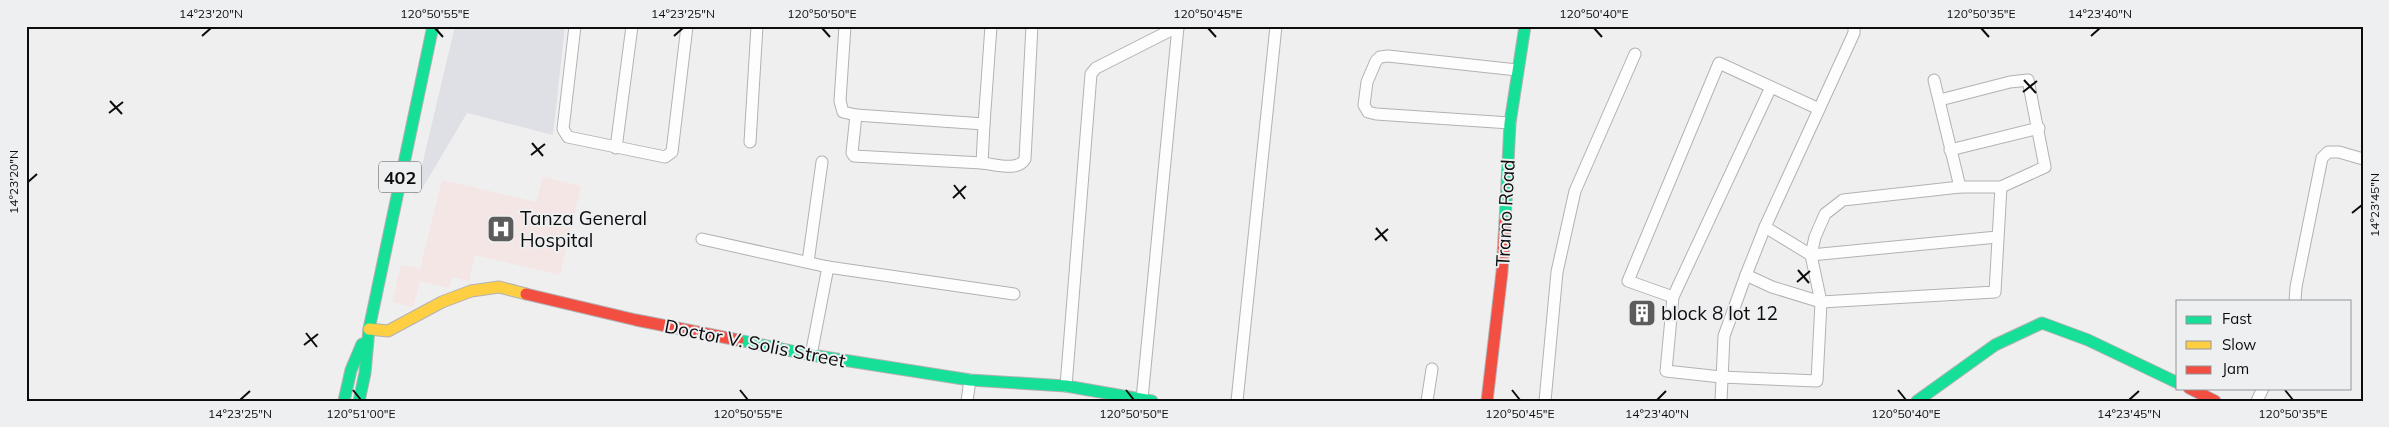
<svg xmlns="http://www.w3.org/2000/svg" width="2389" height="427" font-family="Mulish,sans-serif">
<rect width="100%" height="100%" fill="#efeff0"/>
<polygon fill="#dee0e6" points="455,26 565,26 553,135 467,113 422,189 415,195"/>
<polygon fill="#f4e6e4" points="543,177 581,186 560,275 475,255 469,281 452,277 449,288 420,281 413,307 392,302 401,265 420,269 442,180 536,202"/>
<g fill="none" stroke-linecap="round" stroke-linejoin="round">
<defs>
<g id="street">
<polyline points="575,26 563,129 568,137 665,157 672,152 687,26"/>
<polyline points="845,26 840,101 843,112 856,115 984,124 991,26"/>
<polyline points="1934,80 1960,187"/>
<polyline points="1771,87 1673,297 1666,371 1721,377 1817,381 1821,302 1811,255 1815,237 1825,214 1843,200 1960,187 2001,187 2045,167 2028,80 2010,82 1940,100"/>
<polyline points="856,115 852,153 854,156 982,163"/>
<polyline points="1510,123 1376,114 1368,112 1364,105 1367,82 1376,61 1380,57 1388,56 1517,70"/>
<path d="M984,124l-2,39c12,1 36,9 43,-4l7,-133"/>
<polyline points="750,142 757,26"/>
<polyline points="616,148 632,26"/>
<polyline points="1950,150 2039,128"/>
<polyline points="1765,227 1811,255 1997,237"/>
<polyline points="702,239 828,267 1014,294"/>
<polyline points="808,262 822,162"/>
<polyline points="1746,275 1772,287 1821,302 1995,292 2001,187"/>
<polyline points="1673,297 1628,281 1719,63 1819,109"/>
<polyline points="2295,301 2296,287 2322,158 2328,152 2339,152 2363,159"/>
<polyline points="811,355 828,267"/>
<polyline points="1066,386 1091,74 1096,68 1179,26"/>
<polyline points="1142,399 1178,27"/>
<polyline points="967,401 970,380"/>
<polyline points="1237,401 1276,26"/>
<polyline points="1427,401 1432,369"/>
<polyline points="1545,401 1557,272 1575,191 1635,54"/>
<polyline points="1721,401 1724,336 1746,275 1765,227 1854,33 1854,26"/>
<polyline points="2257,401 2263,388"/>
</g>
<g id="fast">
<polyline points="1505,222 1510,123 1525,26"/>
<polyline points="738,340 811,355 970,380 1066,386 1152,401"/>
<polyline points="344,401 351,370 362,344"/>
<polyline points="359,401 365,373 369,329 433,26"/>
<polyline points="1917,401 1995,345 2042,323 2088,340 2178,383"/>
</g>
<polyline id="slow" points="369,329 388,331 442,302 471,291 499,287 526,294"/>
<g id="jam">
<polyline points="526,294 636,320 738,340"/>
<polyline points="2189,388 2215,401"/>
<polyline points="1487,401 1502,272 1505,222"/>
</g>
</defs>
<use href="#street" stroke="#b2b2b4" stroke-width="13"/>
<use href="#fast" stroke="#b2b2b4" stroke-width="13"/>
<use href="#slow" stroke="#b2b2b4" stroke-width="13"/>
<use href="#jam" stroke="#b2b2b4" stroke-width="13"/>
<use href="#street" stroke="#fdfdfd" stroke-width="11"/>
<use href="#fast" stroke="#16e098" stroke-width="11"/>
<use href="#slow" stroke="#ffcf43" stroke-width="11"/>
<use href="#jam" stroke="#f24e42" stroke-width="11"/>
</g>
<path fill="none" stroke="#0d0d0e" stroke-width="2" d="M435,28l8,9M822,28l8,9M1208,28l8,9M1594,28l8,9M1981,28l8,9M202,36l9,-8M674,36l9,-8M2091,36l9,-8M2024,80l12,13M2023,92l14,-11M110,101l12,13M109,113l14,-11M532,143l11,13M531,155l14,-11M28,182l9,-8M954,185l11,14M953,198l13,-12M2352,213l10,-8M1376,228l11,13M1375,240l13,-11M1798,270l11,13M1797,282l13,-11M306,333l11,14M304,345l14,-11M353,390l8,10M740,390l8,10M1126,390l8,10M1512,390l8,10M1898,390l8,10M2285,390l8,10M240,400l10,-9M1657,400l9,-9M2129,400l10,-9"/>
<defs>
<symbol id="hospital-square" viewBox="-11 -11 22 22"><rect x="-9" y="-9" width="18" height="18" rx="4" fill="#5c5c5d" stroke="#eeeff1"/><path d="M-5-5h3v3.5h4V-5h3V5h-3V1.5h-4V5h-3Z" fill="#fff"/></symbol>
<symbol id="building-square" viewBox="-11 -11 22 22"><rect x="-9" y="-9" width="18" height="18" rx="4" fill="#5c5c5d" stroke="#eeeff1"/><path d="M-4-6H4V6H1V3H-1V6H-4ZM-2.5-4.3h1.7v1.8h-1.7ZM.8-4.3h1.7v1.8H.8ZM-2.5-1h1.7V.8h-1.7ZM.8-1h1.7V.8H.8Z" fill="#fff"/></symbol>
</defs>
<g fill-rule="evenodd">
<use href="#hospital-square" x="485" y="213" width="32" height="32"/>
<use href="#building-square" x="1626" y="297" width="32" height="32"/>
</g>
<g text-anchor="middle" dominant-baseline="central" stroke-width="4" stroke-linejoin="round" paint-order="stroke">
<rect fill="#eeeff1" stroke="#505152" stroke-width="1" x="379" y="161.5" width="42" height="31" rx="4"/>
<g font-size="18" font-weight="bold" fill="#0d0d0e">
<text x="400" y="177">402</text>
</g>
<g font-size="19" fill="#0d0d0e" stroke="#eeeff1">
<text transform="translate(1505 213) rotate(-87)">Tramo Road</text>
<text transform="translate(755 343) rotate(11)">Doctor V. Solis Street</text>
</g>
<g font-size="19" fill="#0d0d0e" stroke="#eeeff1" text-anchor="start">
<text x="520" y="218">Tanza General<tspan x="520" dy="22">Hospital</tspan></text>
<text x="1661" y="313">block 8 lot 12</text>
</g>
</g>
<rect width="2389" height="427" fill="none" stroke="#eeeff1" stroke-width="55"/>
<rect x="2176" y="300" width="175" height="90" fill="#eeeff1" stroke="#949596"/>
<rect x="2186" y="316" width="25" height="8" fill="#16e098" stroke="#949596"/>
<text x="2222" y="324" font-size="15" fill="#0d0d0e">Fast</text>
<rect x="2186" y="341" width="25" height="8" fill="#ffcf43" stroke="#949596"/>
<text x="2222" y="350" font-size="15" fill="#0d0d0e">Slow</text>
<rect x="2186" y="366" width="25" height="8" fill="#f24e42" stroke="#949596"/>
<text x="2222" y="374" font-size="15" fill="#0d0d0e">Jam</text>
<rect x="28" y="28" width="2334" height="372" fill="none" stroke="#0d0d0e" stroke-width="2"/>
<g font-size="12" text-anchor="middle" fill="#0d0d0e">
<text x="211" y="18">14°23'20"N</text>
<text x="435" y="18">120°50'55"E</text>
<text x="683" y="18">14°23'25"N</text>
<text x="822" y="18">120°50'50"E</text>
<text x="1208" y="18">120°50'45"E</text>
<text x="1594" y="18">120°50'40"E</text>
<text x="1981" y="18">120°50'35"E</text>
<text x="2100" y="18">14°23'40"N</text>
<text transform="translate(14 182) rotate(-90)" y="4">14°23'20"N</text>
<text transform="translate(2375 205) rotate(-90)" y="4">14°23'45"N</text>
<text x="240" y="418">14°23'25"N</text>
<text x="361" y="418">120°51'00"E</text>
<text x="748" y="418">120°50'55"E</text>
<text x="1134" y="418">120°50'50"E</text>
<text x="1520" y="418">120°50'45"E</text>
<text x="1657" y="418">14°23'40"N</text>
<text x="1906" y="418">120°50'40"E</text>
<text x="2129" y="418">14°23'45"N</text>
<text x="2293" y="418">120°50'35"E</text>
</g>
</svg>
